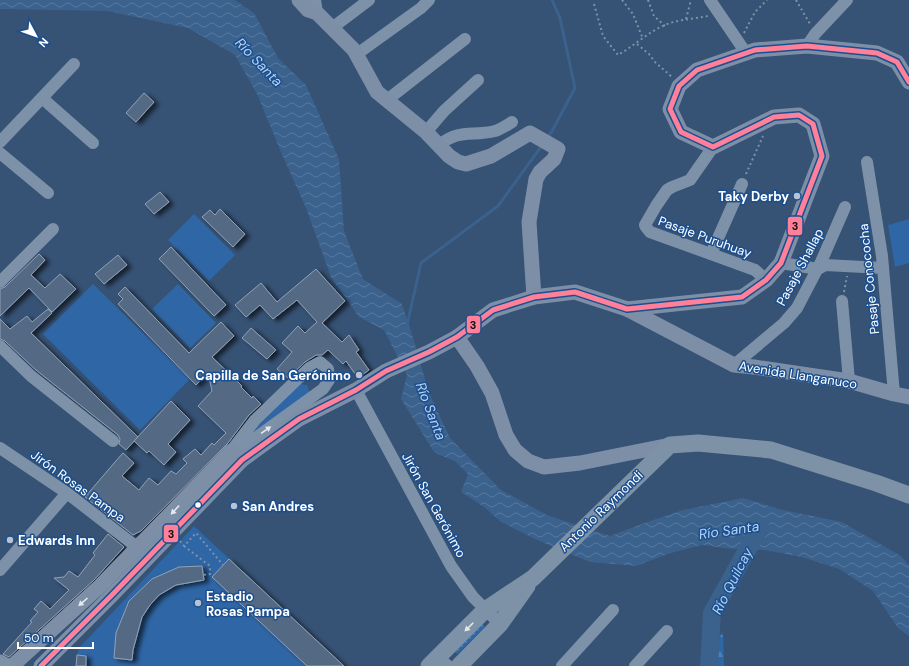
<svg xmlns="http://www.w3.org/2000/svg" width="909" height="666" font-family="'DM Sans',sans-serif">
<defs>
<pattern id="grass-dots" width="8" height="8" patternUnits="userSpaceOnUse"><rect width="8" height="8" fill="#2f66a5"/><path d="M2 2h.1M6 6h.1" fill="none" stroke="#4e7db2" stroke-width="1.8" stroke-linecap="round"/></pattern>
<pattern id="forest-firs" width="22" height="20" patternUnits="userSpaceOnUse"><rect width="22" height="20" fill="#2f66a5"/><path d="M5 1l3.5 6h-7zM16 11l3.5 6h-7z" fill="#4e7db2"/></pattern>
<pattern id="water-waves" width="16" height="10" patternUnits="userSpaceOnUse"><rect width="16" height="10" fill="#3b618d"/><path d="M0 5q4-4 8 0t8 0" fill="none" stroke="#58799e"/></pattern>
<filter id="shadow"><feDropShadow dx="4.5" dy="2.5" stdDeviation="2" flood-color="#0009"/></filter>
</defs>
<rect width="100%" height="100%" fill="#365274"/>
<polygon fill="url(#grass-dots)" points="481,622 485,627 457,654 451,648"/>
<path fill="url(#forest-firs)" d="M723,632l1,34h-9c-2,-16 -2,-20 8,-34z"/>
<g fill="#2f66a5">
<polygon points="194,214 235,255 209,281 168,240"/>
<polygon points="909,219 909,263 895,267 888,225"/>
<polygon points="93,284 190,379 140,430 43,334"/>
<polygon points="178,284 216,323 190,348 152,309"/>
<polygon points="300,384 307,385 310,392 247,436"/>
<polygon points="194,526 344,666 76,666 77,655 80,647"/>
</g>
<polygon fill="url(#water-waves)" points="0,0 235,0 254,13 278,58 306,85 339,159 344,231 363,279 402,304 414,341 429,393 450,438 501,490 547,515 610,536 650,521 683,510 743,498 783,510 842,522 901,556 909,565 909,636 898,628 873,591 839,569 802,557 764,550 733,549 702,545 671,553 636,566 590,562 537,540 501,522 484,507 461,492 468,474 456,462 434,452 401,399 407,375 384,330 359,317 331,277 306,208 280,150 258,96 235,55 188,28 107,11 0,9"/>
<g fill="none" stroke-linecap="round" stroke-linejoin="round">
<g stroke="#3b618d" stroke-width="3">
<polyline points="547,138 552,131 575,88 560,18 552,0"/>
<polyline points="407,325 421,263 498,206 543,144"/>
</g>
<polyline stroke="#3b618d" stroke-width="18" points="709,666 712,613 760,527"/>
</g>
<g fill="#526984" stroke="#92a2b6" filter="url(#shadow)">
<polygon points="144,93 154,102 136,122 126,113"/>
<polygon points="160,192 169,202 154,214 145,204"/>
<polygon points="220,209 245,234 233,247 202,217 210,210 215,215"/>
<polygon points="171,247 226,305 214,316 159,259"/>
<polygon points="39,254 45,260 31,275 45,288 60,274 76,289 52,312 29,288 0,316 0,289 5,287"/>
<polygon points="118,255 127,265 104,284 95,274"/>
<polygon points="316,269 345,301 322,323 342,342 349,335 359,350 356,352 369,370 358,378 346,361 343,364 328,350 322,355 316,355 305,362 288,378 277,369 292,352 282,343 298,326 305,333 317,322 297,300 273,319 260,305 246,317 235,305 261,283 277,302"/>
<polygon points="125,287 189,353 221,322 234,336 212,357 242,386 241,387 252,398 253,396 261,404 249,415 228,443 141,531 133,535 85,497 115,462 123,453 134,463 122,476 139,490 149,478 158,485 171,471 176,474 187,463 183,459 195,449 201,455 212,443 214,445 226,433 198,406 212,391 208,373 196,385 118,304 123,299 118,294"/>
<polygon points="48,309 52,313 31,333 138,437 126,450 119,444 120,439 118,435 36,370 5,341 0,339 0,319 10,329 27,316 32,322"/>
<polygon points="251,328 276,350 267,359 242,338"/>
<polygon points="171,401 190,420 168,444 176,452 164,465 149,451 147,453 134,441"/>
<polygon points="108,534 124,547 94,580 9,657 3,654 32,622 30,621 38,612 34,609 41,601 50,609 69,590 54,578 64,577 69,571 78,577 95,555 93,553"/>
<polygon points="229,559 344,666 307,666 212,577"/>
<polygon points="202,566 204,580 176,585 159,595 150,605 142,617 133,650 132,660 114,658 116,633 129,601 152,579 179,567"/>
<polygon points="77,655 86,656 86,666 76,666"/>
</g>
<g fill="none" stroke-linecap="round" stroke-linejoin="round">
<g stroke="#7d92a8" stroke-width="2" stroke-dasharray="2 3" stroke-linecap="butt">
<polyline points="622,0 633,14 643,39"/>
<polyline points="648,0 654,16 665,26"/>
<polyline points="796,0 810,24"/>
<path d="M594,4l9,32 15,19c16,-9 30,-23 47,-30 14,-6 29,-6 43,-9"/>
<polyline points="686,19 691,0"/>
<polyline points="744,33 755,12 767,0"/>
<polyline points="637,44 649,54 655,62 672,77"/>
<polyline points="746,174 763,136"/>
<polyline points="844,292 847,276"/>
<polyline points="180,541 184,546 196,533 223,565"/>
<polyline points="184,546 210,566 210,574 203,575"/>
</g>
<g stroke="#7d92a8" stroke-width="12">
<polyline points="315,0 317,13"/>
<polyline points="710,0 746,53"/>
<polyline points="332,28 369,0"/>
<polyline points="807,46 815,34 847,0"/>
<polyline points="357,54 421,8 429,0"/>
<polyline points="42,98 93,143"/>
<polyline points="387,100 465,39"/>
<polyline points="426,132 444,111 478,80"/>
<polyline points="0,142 74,64"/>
<path d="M438,146c22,-18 33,-9 57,-15 6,-2 12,-6 17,-9"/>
<polyline points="713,147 690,180 672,187 667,190 656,206 645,225 646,227 650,232 755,270 766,280"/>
<polyline points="0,153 48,193"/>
<polyline points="867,162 882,256 894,394"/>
<polyline points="711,254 742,184"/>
<polyline points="781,263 818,269 825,265 883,268"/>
<polyline points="0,282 53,229"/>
<polyline points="842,301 849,381"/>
<polyline points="0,346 31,376 113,441"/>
<polyline points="734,365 784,323 797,308 821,262 845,207"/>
<polyline points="356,390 451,566 473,597 500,624"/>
<polyline points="0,448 67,493 138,548"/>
<polyline points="231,451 255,420 309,368 320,362 328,369 329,380 323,389 254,439 235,454"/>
<polyline points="0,570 67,493"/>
<polyline points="438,657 448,666"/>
<polyline points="562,666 613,610"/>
<polyline points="635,666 667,631"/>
</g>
<g stroke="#7d8ea7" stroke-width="15">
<polyline points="299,0 308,10 317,13 354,50 377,92 426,132 449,156 458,162 466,164 491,156 530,133 558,149 554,159 540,172 536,179 529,222 534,297"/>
<polyline points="627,309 734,365 754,367 849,381 894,394 909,397"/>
<polyline points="457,337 477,366 492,393 506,435 515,450 528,461 544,467 580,463 670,445"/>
<polyline points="12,666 100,586 231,451 242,460"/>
<polyline points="41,666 111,596 242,460 299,419 356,390 386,371 429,352 457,337 493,310 534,297 575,292 627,309 742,297 766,280 781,263 822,156 813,124 799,115 774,117 713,147 681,132 670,109 679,86 697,70 755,50 807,46 877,53 897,62 909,82"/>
</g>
<g stroke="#7e92a7" stroke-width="17">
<polyline points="0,663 5,666"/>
<polyline points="429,666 485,610 533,578 670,445 698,443 771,450 876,483 909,495"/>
<polyline points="459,666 500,624 527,586"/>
</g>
<defs>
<polyline id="bus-1" points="41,666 111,596 242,460 299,419 356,390 386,371 429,352 457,337 493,310 534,297 575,292 627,309 742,297 766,280 781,263 822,156 813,124 799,115 774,117 713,147 681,132 670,109 679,86 697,70 755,50 807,46 877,53 897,62 909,82"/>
</defs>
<use href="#bus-1" stroke="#1b4f8f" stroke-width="8"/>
<use href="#bus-1" stroke="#ff8098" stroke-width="5"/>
</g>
<defs><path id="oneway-solid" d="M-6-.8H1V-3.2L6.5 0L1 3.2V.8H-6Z"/></defs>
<use fill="#e5e9ee" href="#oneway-solid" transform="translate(266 430) rotate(-35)"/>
<g fill="#e5e8ed">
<use href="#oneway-solid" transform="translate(175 510) rotate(133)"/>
<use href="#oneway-solid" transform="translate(83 602) rotate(138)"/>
</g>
<use fill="#e5e9ed" href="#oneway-solid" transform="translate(469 627) rotate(135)"/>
<g fill="#b9c2ce" stroke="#1b4f8f" stroke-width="1.5">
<circle cx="797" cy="196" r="4"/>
<circle cx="359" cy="375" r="4"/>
<circle cx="234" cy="506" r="4"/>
<circle cx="10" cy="540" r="4"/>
<circle cx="198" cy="603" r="4"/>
</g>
<circle fill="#fff" stroke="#1b4f8f" stroke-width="1.5" cx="198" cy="505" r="3.5"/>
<g text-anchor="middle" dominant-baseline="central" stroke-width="3" stroke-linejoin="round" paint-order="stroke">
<g font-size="13" font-weight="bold" fill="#fff" stroke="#1b4f8f" text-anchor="start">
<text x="789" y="196" text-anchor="end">Taky Derby</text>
<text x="351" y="375" text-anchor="end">Capilla de San Gerónimo</text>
<text x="242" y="506">San Andres</text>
<text x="18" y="540">Edwards Inn</text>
<text x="206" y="596">Estadio<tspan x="206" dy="15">Rosas Pampa</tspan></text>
</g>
<g font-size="13" fill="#fff" stroke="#1b4f8f">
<text transform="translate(705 237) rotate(20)">Pasaje Puruhuay</text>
<text transform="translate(800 267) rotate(-62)">Pasaje Shallap</text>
<text transform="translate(869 279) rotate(-96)">Pasaje Conococha</text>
<text transform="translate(798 375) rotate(9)">Avenida Llanganuco</text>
<text transform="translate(78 486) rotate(36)">Jirón Rosas Pampa</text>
<text transform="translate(434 505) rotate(61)">Jirón San Gerónimo</text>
<text transform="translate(601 511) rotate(-44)">Antonio Raymondi</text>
</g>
<g font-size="14" font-style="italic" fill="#b5d3f5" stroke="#1b4f8f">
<text transform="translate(259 62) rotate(46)">Río Santa</text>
<text transform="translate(431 411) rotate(69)">Río Santa</text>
<text transform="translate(729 530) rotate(-8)">Río Santa</text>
<text transform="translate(732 581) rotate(-63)">Río Quilcay</text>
</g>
</g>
<g stroke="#1b4f8f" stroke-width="1.5">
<rect x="787" y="216" width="16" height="20" rx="4" fill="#ff8098"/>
<rect x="466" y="315" width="15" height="19" rx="4" fill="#ff8098"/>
<rect x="163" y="524" width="16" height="19" rx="4" fill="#ff8098"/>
</g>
<g font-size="11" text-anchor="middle" font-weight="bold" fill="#111">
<text x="795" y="230">3</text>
<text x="473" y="329">3</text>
<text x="171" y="538">3</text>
</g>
<g transform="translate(36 36) rotate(131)" stroke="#1b4f8f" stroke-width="3" paint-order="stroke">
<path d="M0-3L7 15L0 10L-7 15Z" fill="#ffffff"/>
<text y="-6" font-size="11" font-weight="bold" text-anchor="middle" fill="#ffffff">N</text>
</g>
<path d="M18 642v6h75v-6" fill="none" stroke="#ffffff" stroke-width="2"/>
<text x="24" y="642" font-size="12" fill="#ffffff" stroke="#1b4f8f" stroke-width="3" paint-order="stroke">50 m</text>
</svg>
